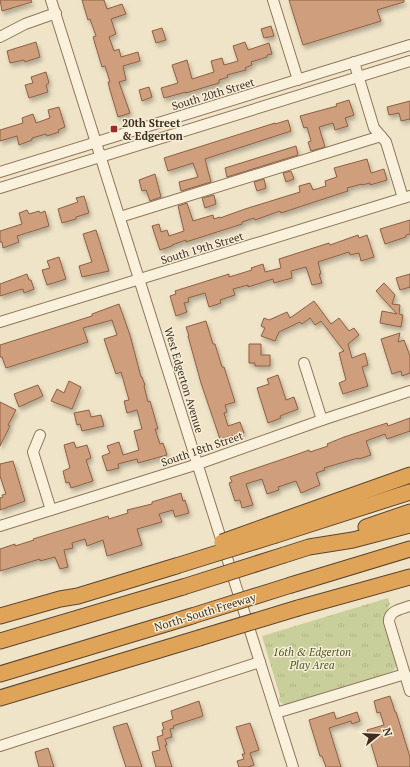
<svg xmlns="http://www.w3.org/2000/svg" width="410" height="767" font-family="'PT Serif',serif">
<defs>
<pattern id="park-tufts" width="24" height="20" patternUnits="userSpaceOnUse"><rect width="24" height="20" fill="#c9cf9b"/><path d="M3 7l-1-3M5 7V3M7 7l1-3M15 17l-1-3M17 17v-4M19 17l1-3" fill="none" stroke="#aeb285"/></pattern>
<filter id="shadow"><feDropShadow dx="2" dy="3.5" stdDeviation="2" flood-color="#0004"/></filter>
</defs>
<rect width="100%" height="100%" fill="#f0e4c8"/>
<polygon fill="url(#park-tufts)" points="388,598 390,604 384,615 384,625 397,663 395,669 391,672 294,702 293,704 285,705 280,702 279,699 280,696 262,636"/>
<g fill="#cf9f7d" stroke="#8d5f41" filter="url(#shadow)">
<polygon points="0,0 31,0 32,2 2,11"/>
<polygon points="82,0 104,0 107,9 122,4 126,14 111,19 116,34 109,37 114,51 119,49 121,57 138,52 140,61 123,66 126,80 119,82 130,113 118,117 110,90 108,82 110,82 105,66 102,67 93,37 96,36 90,19 88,20"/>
<polygon points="289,0 404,0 404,2 377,10 381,21 303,45"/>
<polygon points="271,26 274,36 264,38 261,29"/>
<polygon points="162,28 166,40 156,43 152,31"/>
<polygon points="36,42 40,57 25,62 24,60 10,63 7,51"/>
<polygon points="245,42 248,50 269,43 272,54 267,55 267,57 251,62 252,65 245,68 246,70 227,75 228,77 219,80 219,83 186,93 186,92 164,98 161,88 178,83 172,65 187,60 192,79 214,72 211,61 222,58 224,65 238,61 233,46"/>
<polygon points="46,72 49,83 46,85 48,92 29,98 25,85 33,83 31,77"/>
<polygon points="149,87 152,97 142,101 139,90"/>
<polygon points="349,100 354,115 345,118 348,126 335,130 333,123 319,127 325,147 311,151 308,142 311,141 307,127 304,128 300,116 337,106 336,104"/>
<polygon points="410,101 410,119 401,121 399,113 389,115 387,107"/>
<polygon points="59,107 65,127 58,130 59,132 47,136 46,134 32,138 32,140 19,145 17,136 0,141 0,130 23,123 22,118 33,114 36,123 50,118 48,110"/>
<polygon points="288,120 291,131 205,159 211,182 181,191 179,182 198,177 193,163 168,171 164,158 275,123 275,124"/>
<polygon points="296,146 298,155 227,177 225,168"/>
<polygon points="367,159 371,173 384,169 387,180 370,185 370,183 362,185 362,184 347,188 348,191 281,213 280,211 255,220 254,218 242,222 242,224 186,242 186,240 172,245 172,246 160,250 152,226 159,224 161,232 167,230 169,236 184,231 178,206 187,203 193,221 213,215 214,219 220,217 220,218 245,209 300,192 299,186 310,183 313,190 326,186 325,181 337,177 334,168"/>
<polygon points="291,171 294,179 286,182 283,173"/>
<polygon points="155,174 161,197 150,201 146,190 142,191 139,180"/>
<polygon points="264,179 266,188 257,191 254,182"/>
<polygon points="214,195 216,204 205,208 202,198"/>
<polygon points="84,196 89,213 76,217 76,219 62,223 58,209 78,202 76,198"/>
<polygon points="27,210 29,214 39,211 40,213 45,211 49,226 17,236 19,242 3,248 2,242 0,242 0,231 22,224 19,213"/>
<polygon points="410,220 410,234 406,235 406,237 385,244 380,229"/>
<polygon points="96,230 109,271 82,277 79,266 92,262 83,234"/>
<polygon points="358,235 359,238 367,235 374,257 361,261 359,253 350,255 349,252 318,262 321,274 319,274 322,283 312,285 306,267 291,271 292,278 274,283 273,279 248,287 248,285 233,289 235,295 220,300 221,303 209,307 205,293 188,298 189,302 184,303 187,312 176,316 170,296 176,294 175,291 229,274 229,277 252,270 251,268 263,264 265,272 281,268 279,259 329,243 330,245"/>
<polygon points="59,257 66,279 47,285 42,270 50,268 47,261"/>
<polygon points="27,274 29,280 31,280 34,289 24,293 23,289 19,290 0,296 0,284"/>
<polygon points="410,274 410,287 400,290 396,278"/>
<polygon points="384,283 395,295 392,304 400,305 399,314 403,315 401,327 380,323 382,311 397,314 376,291"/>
<polygon points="314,301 331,324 339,318 349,331 354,328 359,335 348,344 352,358 365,353 368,365 362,367 368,386 343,394 339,383 346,380 339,353 344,351 321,321 315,325 310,318 302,324 300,322 279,332 275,341 261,336 265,328 261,326 264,318 269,320 287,312 290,318"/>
<polygon points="119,304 130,335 141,377 142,377 145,385 144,386 148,402 150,401 158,429 155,429 160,444 163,443 167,455 138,463 137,459 118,464 119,468 107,471 102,456 110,453 107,446 119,442 123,455 139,450 134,431 142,429 137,410 127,413 124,401 129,400 121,372 116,374 104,339 117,335 112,320 83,328 88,342 6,368 2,357 0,357 0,345 92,316 92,314"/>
<polygon points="206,321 213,344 215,344 222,367 224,367 235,402 225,405 227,412 224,413 228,426 240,422 244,433 220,439 201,383 188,336 189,336 186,327"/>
<polygon points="400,333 398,342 404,340 410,356 410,373 402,376 401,371 392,374 381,339"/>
<polygon points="249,344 261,344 261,355 270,355 270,366 255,366 255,363 249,363"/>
<polygon points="278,375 286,400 294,397 298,409 280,416 281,418 268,423 257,388 269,384 267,379"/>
<polygon points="69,381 81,387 72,409 51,401 57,389 64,393"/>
<polygon points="38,385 43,396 19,407 14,394"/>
<polygon points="0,402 16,410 8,425 10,426 0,446"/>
<polygon points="89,410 91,417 101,415 104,426 82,431 80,424 77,425 74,413"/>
<polygon points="410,418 410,431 387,439 385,434 366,441 371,455 359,459 358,458 324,468 325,470 316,473 320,485 301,493 296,481 278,487 279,490 267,494 262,479 246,484 253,505 242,508 240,500 235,501 229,483 232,482 230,477 298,454 309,450 310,452 328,446 327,444 344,437 387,423 388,426"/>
<polygon points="74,442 76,448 87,445 91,458 86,460 93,481 71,488 69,482 66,483 63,471 70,468 64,445"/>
<polygon points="13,461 25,501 0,510 0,498 3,497 2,495 6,494 0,476 0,464"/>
<polygon points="181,493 183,501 185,500 189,513 175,517 173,510 159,514 162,522 137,529 142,545 107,556 103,540 87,546 85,539 72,543 73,548 64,550 68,567 60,569 55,557 40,561 40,559 0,571 0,549 15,544 15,546 34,540 33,539 108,516 109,519 128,513 127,510 152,504 152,502"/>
<polygon points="390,696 395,712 396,712 410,757 410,767 378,767 367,730 384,725 380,712 377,713 374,701"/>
<polygon points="199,701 203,716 173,726 174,728 170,729 172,737 165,739 167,745 165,745 172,767 156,767 152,752 160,750 157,737 163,735 162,730 164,729 162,723 173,719 171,711"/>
<polygon points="334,712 336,719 357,712 360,721 352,724 351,721 329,728 341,767 326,767 322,756 320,756 309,720"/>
<polygon points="127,723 138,755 142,767 126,767 120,749 113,727"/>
<polygon points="250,723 259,750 250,753 254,765 248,767 239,767 237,761 244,759 242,754 245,754 236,727"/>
<polygon points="48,748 54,767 39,767 35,752"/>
</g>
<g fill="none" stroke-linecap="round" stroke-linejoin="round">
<defs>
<g id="minor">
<polyline points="51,0 293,767"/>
<polyline points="273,0 298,80"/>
<polyline points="0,37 25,24 56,13"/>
<polyline points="354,62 374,128 386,142 403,198"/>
<polyline points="0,172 410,45"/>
<polyline points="0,188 410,61"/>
<polyline points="120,217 381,136"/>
<polyline points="0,322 410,196"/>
<polyline points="304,363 322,420"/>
<polyline points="40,435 33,452 51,510"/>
<polyline points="0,526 198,464 322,420 410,391"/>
<path d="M410,606c-9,3 -22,5 -21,16l21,69"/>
<polyline points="276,713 405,674"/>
<polyline points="0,746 260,662"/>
</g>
<g id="highway">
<polyline points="272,524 410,475"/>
<polyline points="366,527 410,512"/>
<polyline points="276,535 410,492"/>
<polyline points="284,555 309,547 353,540 410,525"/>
<polyline points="291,585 410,549"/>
<polyline points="298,608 410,577"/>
<polyline points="0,616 60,599 78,596 176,566"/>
<polyline points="0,641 183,587"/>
<polyline points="0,674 192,616"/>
<polyline points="0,698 199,638"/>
</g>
</defs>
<use href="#minor" stroke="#8d765c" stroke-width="12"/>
<use href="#highway" stroke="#5b4430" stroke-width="17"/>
<use href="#minor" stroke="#faf1dc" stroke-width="10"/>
<use href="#highway" stroke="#e0a458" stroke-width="15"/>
<defs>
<g id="highway-bridge">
<polyline points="222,542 272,524"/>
<polyline points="176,566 276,535"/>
<polyline points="183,587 284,555"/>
<polyline points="192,616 291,585"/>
<polyline points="199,638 298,608"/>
</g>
</defs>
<use href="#highway-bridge" stroke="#5b4430" stroke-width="17" stroke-linecap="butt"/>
<use href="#highway-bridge" stroke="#e0a458" stroke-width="15"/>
</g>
<rect fill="#9e2a2b" stroke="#f7eed8" stroke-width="1.5" x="110" y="125" width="8" height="8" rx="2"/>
<g text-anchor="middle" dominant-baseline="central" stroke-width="3" stroke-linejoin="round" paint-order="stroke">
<g font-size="11" fill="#3d2e20" stroke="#f7eed8">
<text transform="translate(213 94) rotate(-17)">South 20th Street</text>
<text transform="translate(202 248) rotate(-17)">South 19th Street</text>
<text transform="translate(184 380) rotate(73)">West Edgerton Avenue</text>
<text transform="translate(202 449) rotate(-19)">South 18th Street</text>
<text transform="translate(205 612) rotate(-17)">North-South Freeway</text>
</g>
<g font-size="11" font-weight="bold" fill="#3d2e20" stroke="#f7eed8" text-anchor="start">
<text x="122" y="123">20th Street<tspan x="122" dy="13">&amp; Edgerton</tspan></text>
</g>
<g font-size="11" font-style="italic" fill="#4d5a26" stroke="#f7eed8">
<text x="312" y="652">16th &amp; Edgerton<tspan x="312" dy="13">Play Area</tspan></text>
</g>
</g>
<g transform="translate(378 735) rotate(72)" stroke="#f7eed8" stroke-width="3" paint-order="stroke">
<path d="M0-3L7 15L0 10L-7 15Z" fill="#3d2e20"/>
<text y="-6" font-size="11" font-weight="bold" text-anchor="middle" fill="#3d2e20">N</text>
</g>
</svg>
